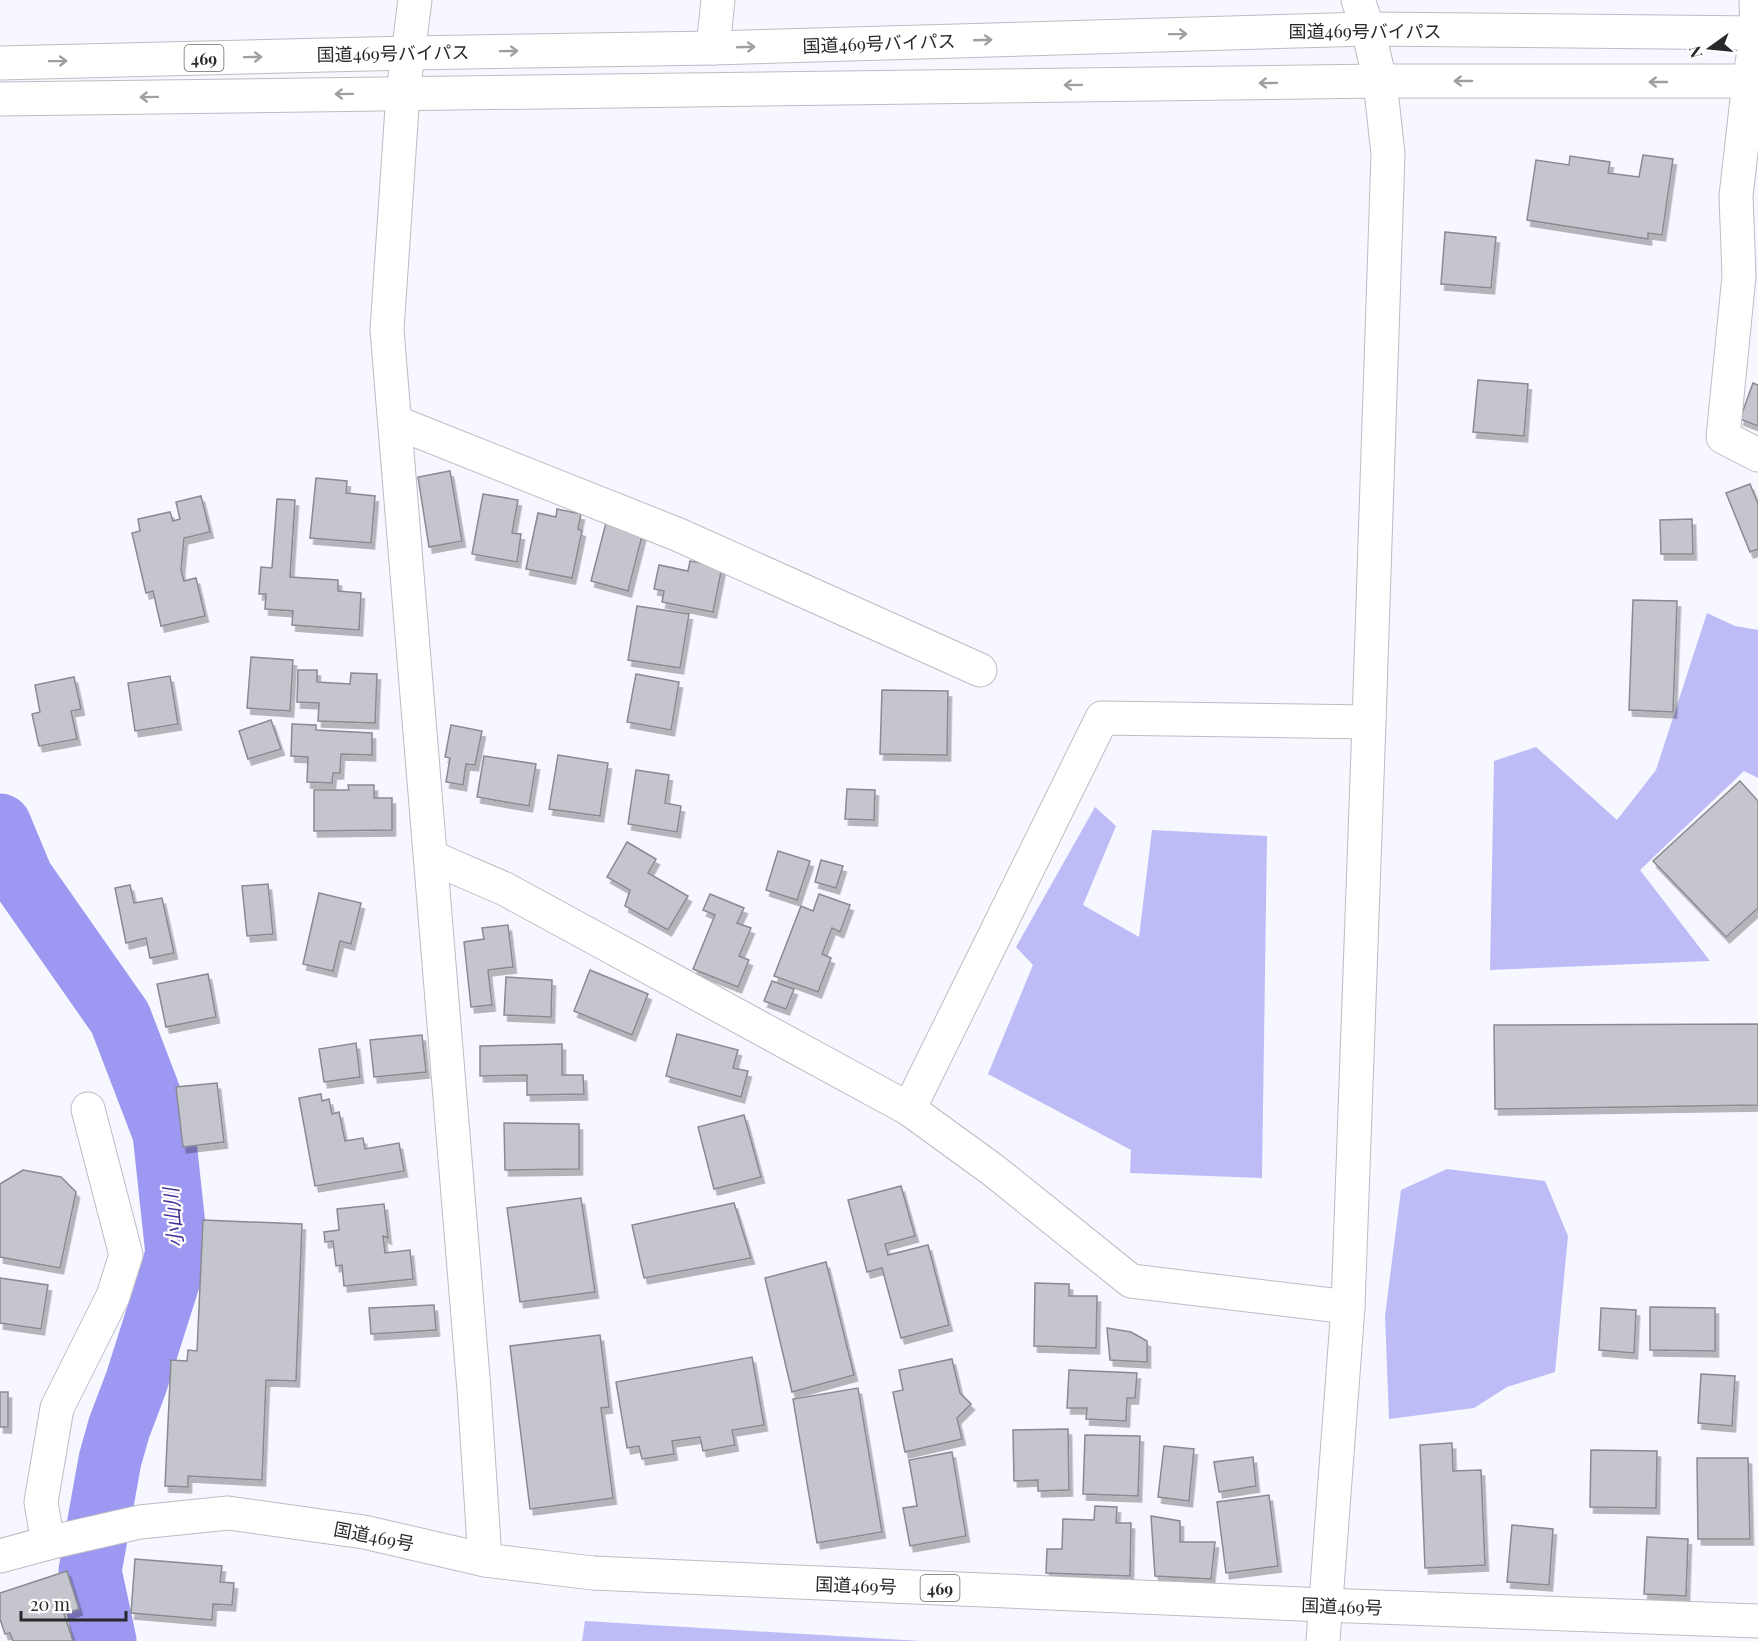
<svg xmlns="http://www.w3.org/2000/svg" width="1758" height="1641" font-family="'Playfair Display','Noto Sans JP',serif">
<defs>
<filter id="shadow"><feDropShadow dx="3.5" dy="6" stdDeviation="0" flood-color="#0004"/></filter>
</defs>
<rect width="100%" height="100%" fill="#f6f7ff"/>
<g fill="#bdbcf7">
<polygon points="1707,613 1735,626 1758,630 1758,778 1744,771 1640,870 1710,961 1490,970 1494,761 1536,747 1617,820 1656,770"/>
<polygon points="1095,807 1116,826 1083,905 1139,937 1152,830 1267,836 1262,1178 1130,1173 1131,1150 988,1074 1033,965 1016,947"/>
<polygon points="1447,1169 1545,1181 1568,1236 1555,1372 1507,1387 1474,1408 1389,1419 1385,1316 1401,1190"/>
<polygon points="585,1621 921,1641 582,1641"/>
</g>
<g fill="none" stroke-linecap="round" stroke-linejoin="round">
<polyline stroke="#9d98f1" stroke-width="63" points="0,825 22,878 120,1018 164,1133 177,1254 136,1383 119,1428 110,1460 90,1571 105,1641"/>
</g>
<g fill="#c5c5cd" stroke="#8a8a91" stroke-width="1.5" filter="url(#shadow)">
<polygon points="1643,155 1673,159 1662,235 1648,233 1648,239 1527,220 1536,160 1569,165 1570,156 1610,162 1608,173 1639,177"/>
<polygon points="1445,232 1496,237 1491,288 1441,284"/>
<polygon points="1478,380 1528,384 1524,436 1473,432"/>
<polygon points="1753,383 1758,385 1758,426 1740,419"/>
<polygon points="450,471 462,541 429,547 418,477"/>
<polygon points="316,478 347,481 346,493 375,496 371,543 310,538"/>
<polygon points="1750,484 1758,504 1758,549 1750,552 1726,493"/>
<polygon points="483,494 518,500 512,533 521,534 517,562 472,554"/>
<polygon points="201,496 210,532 184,538 181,570 184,581 196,578 205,616 161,626 153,591 146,593 132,533 140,531 138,519 170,512 173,521 180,519 176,502"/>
<polygon points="277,499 295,500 290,577 338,580 338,591 361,593 359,630 292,625 293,611 265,609 266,594 259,594 261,567 272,568"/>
<polygon points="557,509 581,514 578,529 582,531 572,578 526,569 538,513 556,517"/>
<polygon points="607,519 644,528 628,591 591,581"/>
<polygon points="1692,519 1693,554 1661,554 1660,520"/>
<polygon points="690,561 722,567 713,612 662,602 664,591 654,589 659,565 688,571"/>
<polygon points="1633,600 1677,601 1673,712 1629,710"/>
<polygon points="637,606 689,614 680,668 628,660"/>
<polygon points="251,657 293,660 290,711 247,708"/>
<polygon points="298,670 317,670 317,682 350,684 351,673 377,674 375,723 318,721 319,703 297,702"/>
<polygon points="636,674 679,682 671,730 627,722"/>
<polygon points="170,676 178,724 135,731 128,683"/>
<polygon points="74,677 81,709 71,711 77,739 39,746 32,714 40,712 35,685"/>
<polygon points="882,690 948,691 947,755 880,754"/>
<polygon points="271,720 281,749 248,759 239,731"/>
<polygon points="292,724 316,725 316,730 372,733 372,755 341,754 340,773 333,773 332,783 307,782 308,757 291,756"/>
<polygon points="451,725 482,731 475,765 466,764 463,785 446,782 450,758 445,757"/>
<polygon points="558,755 608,763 600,816 549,809"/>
<polygon points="484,756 536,764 529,806 477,797"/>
<polygon points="636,770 669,775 665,803 681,806 677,832 628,824"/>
<polygon points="1740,781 1758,801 1758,908 1726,937 1653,861"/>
<polygon points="348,785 374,785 374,798 392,798 392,830 314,831 314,790 349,790"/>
<polygon points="847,789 875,790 874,820 845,819"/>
<polygon points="627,842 656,859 648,873 688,896 668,930 625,906 630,890 607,877"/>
<polygon points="778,851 810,861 797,900 766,890"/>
<polygon points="821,860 843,866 836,888 815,882"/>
<polygon points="268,884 273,934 247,936 242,886"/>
<polygon points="130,885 134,903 162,898 174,953 150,958 146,938 126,943 115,888"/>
<polygon points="319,893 361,903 351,944 340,941 333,971 303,964"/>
<polygon points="710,894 744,908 737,923 751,928 739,956 749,960 738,987 693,969 715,915 703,910"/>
<polygon points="819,894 850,905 840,932 832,928 822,954 831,958 818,992 774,976 801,906 813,911"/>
<polygon points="508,925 513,967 488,970 492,1005 471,1007 464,942 484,939 482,928"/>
<polygon points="590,970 648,994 632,1035 574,1011"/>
<polygon points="208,974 216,1017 166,1027 157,984"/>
<polygon points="506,977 552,980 551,1017 504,1015"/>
<polygon points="772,981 794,989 786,1009 764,1001"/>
<polygon points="1758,1024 1758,1105 1495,1109 1494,1025"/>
<polygon points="677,1034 738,1050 733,1068 748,1071 741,1097 666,1076"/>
<polygon points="422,1035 426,1072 374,1077 370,1040"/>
<polygon points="356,1043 360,1077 324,1082 319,1049"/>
<polygon points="562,1044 562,1075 583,1075 584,1094 527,1095 527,1075 480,1076 480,1046"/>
<polygon points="217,1083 224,1142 183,1147 176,1087"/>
<polygon points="321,1094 322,1101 329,1099 332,1114 339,1112 345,1141 363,1138 365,1149 399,1143 404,1171 315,1186 299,1098"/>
<polygon points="744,1115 761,1177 714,1189 698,1127"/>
<polygon points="504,1123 579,1124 579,1169 505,1170"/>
<polygon points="23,1170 61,1177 76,1192 60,1268 0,1257 0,1184"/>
<polygon points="901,1186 915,1236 885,1244 888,1255 928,1245 949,1325 901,1338 882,1268 867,1272 848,1200"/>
<polygon points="581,1198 595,1292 520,1302 507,1208"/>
<polygon points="734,1203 751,1258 644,1278 632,1225"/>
<polygon points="384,1204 388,1238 383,1236 385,1253 410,1250 413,1279 344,1286 342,1265 336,1266 333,1241 325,1242 324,1232 339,1230 337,1209"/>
<polygon points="203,1220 302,1224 296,1381 266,1380 262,1480 188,1476 188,1487 165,1486 171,1360 187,1361 188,1350 197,1351"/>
<polygon points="826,1262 854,1375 792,1392 765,1278"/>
<polygon points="0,1278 48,1285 41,1329 0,1323"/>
<polygon points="1035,1283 1069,1284 1069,1296 1097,1296 1096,1348 1034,1346"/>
<polygon points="434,1305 436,1330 371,1334 369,1308"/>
<polygon points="1650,1307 1715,1308 1715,1351 1650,1350"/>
<polygon points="1601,1308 1636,1310 1634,1353 1599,1350"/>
<polygon points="1107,1328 1131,1332 1147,1341 1147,1362 1110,1360"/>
<polygon points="600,1335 609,1407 601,1408 613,1498 530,1509 510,1346"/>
<polygon points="752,1357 764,1425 732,1430 735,1445 703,1451 700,1437 672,1441 674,1454 642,1459 639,1446 627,1448 616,1382"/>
<polygon points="952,1359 960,1393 971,1404 957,1418 962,1439 905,1452 893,1392 903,1390 899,1370"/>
<polygon points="1069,1370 1137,1373 1135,1398 1127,1398 1126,1421 1086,1419 1087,1408 1067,1408"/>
<polygon points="1701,1374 1735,1376 1732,1426 1698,1423"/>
<polygon points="858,1388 882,1532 817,1543 793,1399"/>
<rect x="0" y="1392" width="8" height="35"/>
<polygon points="1068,1429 1069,1490 1038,1491 1038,1480 1014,1481 1013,1430"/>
<polygon points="1085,1435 1140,1436 1138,1496 1083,1494"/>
<polygon points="1452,1443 1453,1471 1481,1470 1485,1565 1425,1568 1420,1445"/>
<polygon points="1164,1446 1194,1449 1189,1501 1158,1497"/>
<polygon points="1591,1450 1657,1451 1656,1508 1590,1507"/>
<polygon points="952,1452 966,1536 910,1546 903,1508 917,1506 909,1460"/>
<polygon points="1253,1457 1256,1486 1219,1492 1214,1462"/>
<polygon points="1697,1458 1748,1458 1750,1539 1698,1539"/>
<polygon points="1269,1495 1278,1566 1226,1573 1217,1502"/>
<polygon points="1095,1506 1117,1507 1116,1523 1131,1523 1130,1576 1046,1573 1047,1549 1062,1549 1063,1519 1094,1520"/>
<polygon points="1151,1516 1180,1521 1180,1542 1215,1542 1211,1579 1155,1576"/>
<polygon points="1512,1525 1553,1529 1549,1585 1507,1582"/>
<polygon points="1647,1537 1688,1539 1686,1596 1644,1594"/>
<polygon points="135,1559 222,1566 220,1582 234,1583 232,1605 213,1604 212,1620 131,1613"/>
<polygon points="67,1571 79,1609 64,1614 73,1641 13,1641 10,1633 5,1634 0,1619 0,1593"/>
</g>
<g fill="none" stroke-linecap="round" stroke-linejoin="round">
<defs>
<g id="street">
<polyline points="415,0 403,93 387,330 474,1390 485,1560"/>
<polyline points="1756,0 1757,33 1749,82 1736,196 1739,276 1723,437 1758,455"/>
<polyline points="713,48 718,0"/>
<polyline points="395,422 679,535 980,670"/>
<polyline points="431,857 505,889 909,1109 993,1170 1131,1281 1348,1307"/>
<polyline points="909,1109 1102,718 1369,722"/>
<polyline points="48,1543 41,1502 57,1408 113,1296 126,1255 88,1109"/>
</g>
<polyline id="secondary" points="1323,1641 1348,1307 1369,722 1388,154 1380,81 1368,29 1358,0"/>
<g id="highway">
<polyline points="0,63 409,53 713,48 1368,29 1758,33"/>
<polyline points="0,99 1380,81 1758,81"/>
<polyline points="0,1556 48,1543 140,1522 228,1513 364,1532 485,1560 593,1573 1324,1605 1758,1621"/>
</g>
</defs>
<use href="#street" stroke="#bcbdc4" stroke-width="35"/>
<use href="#secondary" stroke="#bcbdc4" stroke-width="35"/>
<use href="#highway" stroke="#bcbdc4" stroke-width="35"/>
<use href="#street" stroke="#fff" stroke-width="33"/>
<use href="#secondary" stroke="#fff" stroke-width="33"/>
<use href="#highway" stroke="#fff" stroke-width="33"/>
</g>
<defs><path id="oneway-shaft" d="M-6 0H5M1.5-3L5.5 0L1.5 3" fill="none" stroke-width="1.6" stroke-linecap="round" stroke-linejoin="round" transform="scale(1.5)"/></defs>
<g stroke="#9f9fa0">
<use href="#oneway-shaft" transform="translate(1178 34) rotate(-1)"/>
<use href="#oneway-shaft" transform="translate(983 40) rotate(-2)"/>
<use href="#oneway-shaft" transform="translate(746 47) rotate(-2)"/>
<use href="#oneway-shaft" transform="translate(509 51) rotate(-1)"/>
<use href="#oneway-shaft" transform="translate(253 57) rotate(-1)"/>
<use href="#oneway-shaft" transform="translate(58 61) rotate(-1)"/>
<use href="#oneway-shaft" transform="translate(1463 81) rotate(-180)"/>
<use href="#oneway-shaft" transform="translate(1658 82) rotate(-180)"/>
<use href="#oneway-shaft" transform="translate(1268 83) rotate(179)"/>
<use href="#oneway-shaft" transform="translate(1073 85) rotate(179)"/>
<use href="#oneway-shaft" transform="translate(344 94) rotate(179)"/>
<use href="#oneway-shaft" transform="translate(149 97) rotate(179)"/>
</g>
<g text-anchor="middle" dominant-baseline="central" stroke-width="4.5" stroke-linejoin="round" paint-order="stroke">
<g fill="#fff" stroke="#69696b" stroke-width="1.5">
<rect x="184.5" y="45" width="39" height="26" rx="4.5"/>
<rect x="920.5" y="1575" width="39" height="26" rx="4.5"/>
</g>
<g font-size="16" font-weight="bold" fill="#29292c">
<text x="204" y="58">469</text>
<text x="940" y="1588">469</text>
</g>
<g font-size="18" fill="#29292c" stroke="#fff">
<text x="1365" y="31">国道469号バイパス</text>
<text transform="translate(879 43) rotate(-2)">国道469号バイパス</text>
<text transform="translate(393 53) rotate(-1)">国道469号バイパス</text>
<text transform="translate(374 1536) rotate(11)">国道469号</text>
<text transform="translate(856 1585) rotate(2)">国道469号</text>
<text transform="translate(1342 1606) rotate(2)">国道469号</text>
</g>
<g font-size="20" font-style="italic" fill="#443196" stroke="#fff">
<text transform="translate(172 1218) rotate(-95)">小山川</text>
</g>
</g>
<g transform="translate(1710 48) rotate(255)" stroke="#ffffff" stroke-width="4.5" paint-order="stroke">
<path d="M0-4.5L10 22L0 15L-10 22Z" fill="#29292c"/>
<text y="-9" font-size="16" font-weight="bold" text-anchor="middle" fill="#29292c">N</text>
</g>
<path d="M21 1611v9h105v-9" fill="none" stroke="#29292c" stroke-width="3"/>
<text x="30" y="1611" font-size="18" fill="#29292c" stroke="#ffffff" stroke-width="4.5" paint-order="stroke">20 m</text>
</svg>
